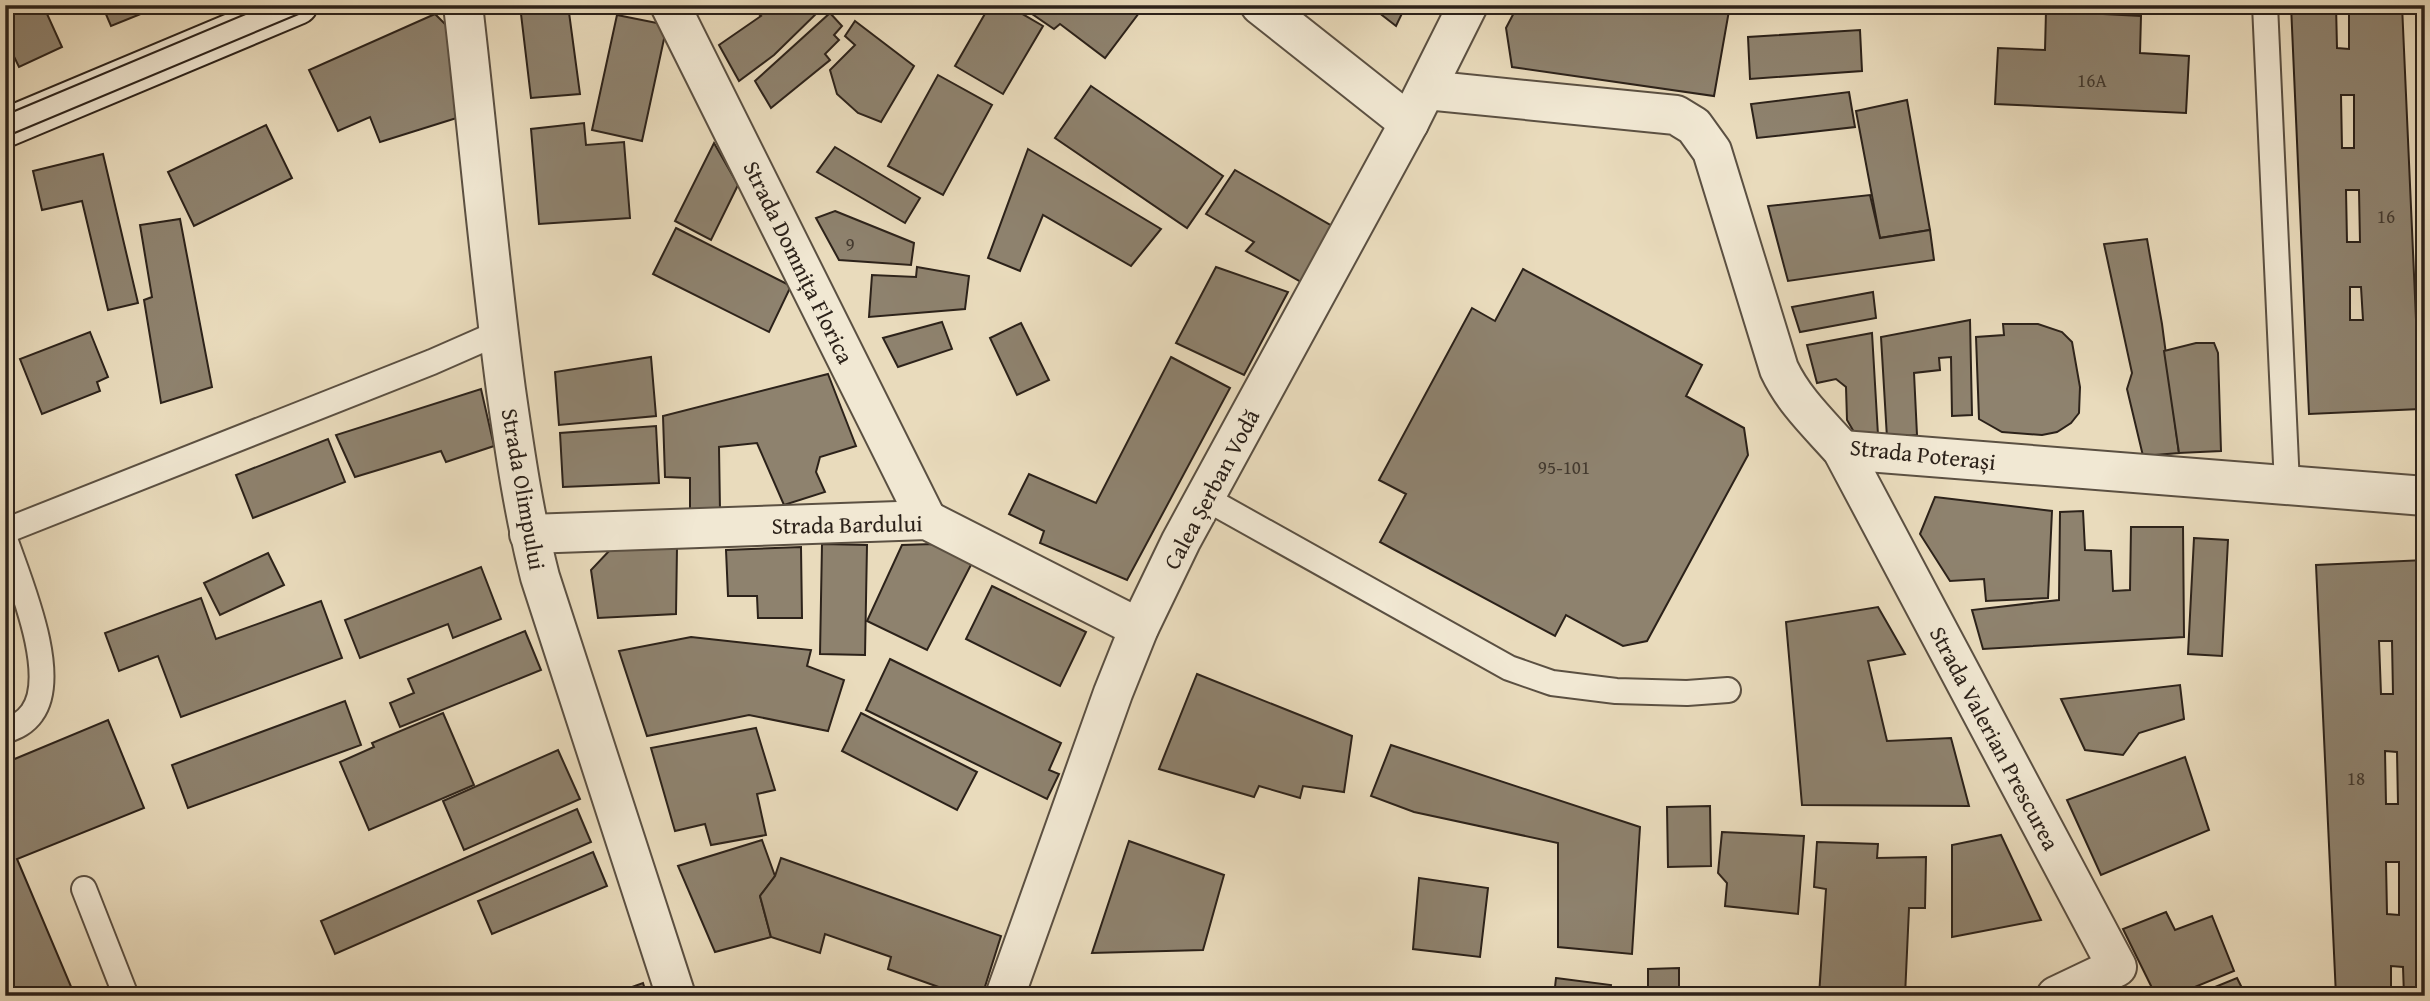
<svg xmlns="http://www.w3.org/2000/svg" width="2430" height="1001" font-family="'Gentium Book Plus',serif">
<rect width="100%" height="100%" fill="#e9dbbc"/>
<filter id="stains"><feTurbulence type="fractalNoise" baseFrequency=".00286" numOctaves="4"/><feColorMatrix values="0 0 0 0 .2 0 0 0 0 .09 0 0 0 0 .02 0 0 0 .5 -.17"/></filter>
<radialGradient id="worn" r=".72"><stop offset=".6" stop-color="#630" stop-opacity="0"/><stop offset="1" stop-color="#630" stop-opacity=".3"/></radialGradient>
<g fill="#8e826e" stroke="#2c221a" stroke-width="2" fill-rule="evenodd">
<polygon points="5,5 43,5 62,47 19,67 5,38"/>
<polygon points="102,5 163,5 111,26"/>
<polygon points="549,5 568,5 580,94 531,98 521,14"/>
<polygon points="749,5 817,5 821,9 774,55 739,81 719,45 761,16"/>
<polygon points="990,5 1007,5 1043,26 1003,94 955,66"/>
<polygon points="1019,5 1145,5 1105,58 1060,24 1054,29"/>
<polygon points="1369,5 1406,5 1396,26"/>
<polygon points="1518,5 1730,5 1714,96 1512,67 1506,28"/>
<path d="M2291,5h45l1,43 12,1v-44h53l18,404 -111,5zM2341,95h13v53h-12zM2346,190h13l1,52h-13zM2350,287h11l2,33h-13z"/>
<polygon points="2046,11 2141,16 2140,53 2189,56 2186,113 1995,104 1998,48 2045,50"/>
<polygon points="830,13 842,26 834,35 839,40 825,54 830,60 771,108 755,81"/>
<polygon points="435,14 455,34 463,116 380,142 370,117 338,131 309,70"/>
<polygon points="617,15 667,25 642,141 592,130"/>
<polygon points="855,21 914,66 881,122 858,113 837,94 830,70 855,45 845,36"/>
<polygon points="1860,30 1862,71 1750,79 1748,37"/>
<polygon points="938,75 992,105 943,195 888,166"/>
<polygon points="1091,86 1223,176 1187,228 1055,138"/>
<polygon points="1849,92 1855,127 1757,138 1751,104"/>
<polygon points="1907,100 1930,230 1880,238 1856,111"/>
<polygon points="584,123 586,145 624,142 630,218 539,224 531,129"/>
<polygon points="266,125 292,178 194,226 168,172"/>
<polygon points="714,143 738,185 711,240 675,221"/>
<polygon points="835,147 920,198 905,223 817,172"/>
<polygon points="1028,149 1161,229 1131,266 1043,215 1020,271 988,258"/>
<polygon points="103,154 138,303 108,310 82,201 42,210 33,171"/>
<polygon points="1235,170 1332,226 1303,283 1246,251 1254,242 1206,214"/>
<polygon points="1870,195 1880,238 1930,230 1934,260 1788,281 1768,206"/>
<polygon points="835,211 914,243 911,265 839,260 816,218"/>
<polygon points="180,219 212,387 161,403 144,300 152,297 140,225"/>
<polygon points="676,228 791,286 769,332 653,274"/>
<polygon points="2147,239 2162,324 2179,453 2143,456 2127,389 2132,373 2104,244"/>
<polygon points="917,267 969,276 965,309 869,317 872,275 916,277"/>
<polygon points="1216,267 1288,292 1244,375 1176,343"/>
<polygon points="1523,269 1702,365 1686,396 1744,428 1748,455 1647,641 1623,646 1566,615 1555,636 1380,542 1406,494 1379,480 1472,308 1495,321"/>
<polygon points="1873,292 1876,318 1800,332 1792,307"/>
<polygon points="1970,320 1972,415 1952,416 1951,357 1939,358 1940,370 1914,373 1917,435 1887,438 1881,337"/>
<polygon points="942,322 952,349 898,367 883,338"/>
<polygon points="1021,323 1049,380 1017,395 990,338"/>
<polygon points="2003,324 2038,324 2062,332 2072,342 2080,387 2079,413 2071,423 2057,432 2042,435 2002,432 1979,419 1976,337 2004,335"/>
<polygon points="90,332 108,377 97,382 100,391 42,414 20,359"/>
<polygon points="1872,333 1878,435 1854,432 1847,420 1846,387 1836,379 1817,383 1807,345"/>
<polygon points="2196,343 2214,343 2218,353 2221,451 2179,453 2164,351"/>
<polygon points="651,357 656,416 559,425 555,372"/>
<polygon points="1171,357 1230,388 1127,580 1040,543 1044,531 1009,514 1029,474 1096,503"/>
<polygon points="828,374 856,446 820,457 816,472 825,492 784,505 757,443 719,447 720,511 690,510 690,478 665,477 663,416"/>
<polygon points="481,389 494,446 446,462 441,451 355,477 336,435"/>
<polygon points="656,426 659,483 563,487 560,433"/>
<polygon points="328,439 345,482 253,518 236,475"/>
<polygon points="1935,497 2052,511 2048,598 1986,601 1984,579 1950,581 1920,534"/>
<polygon points="2083,511 2085,550 2111,551 2113,591 2130,590 2131,527 2183,527 2184,637 1983,649 1972,610 2059,600 2060,512"/>
<polygon points="2194,538 2228,540 2222,656 2188,654"/>
<polygon points="822,544 867,545 865,655 820,654"/>
<polygon points="933,544 973,561 927,650 867,621 902,545"/>
<polygon points="677,547 676,614 598,618 591,570 610,550"/>
<polygon points="801,547 802,618 758,618 757,596 728,596 726,550"/>
<polygon points="268,553 284,585 220,615 204,583"/>
<path d="M2425,560v436h-21l-1,-29 -12,-1v30h-55l-20,-431zM2379,641h13l1,53h-12zM2385,751l12,1 1,52h-12zM2386,862h13v53l-12,-1z"/>
<polygon points="481,567 501,619 453,638 448,624 360,658 345,620"/>
<polygon points="992,586 1086,632 1060,686 966,639"/>
<polygon points="201,598 216,639 321,601 342,658 181,717 158,656 119,671 105,633"/>
<polygon points="1878,607 1905,654 1868,661 1887,741 1951,738 1969,806 1802,805 1786,622"/>
<polygon points="525,631 541,670 400,727 390,703 414,693 408,679"/>
<polygon points="691,637 811,650 807,666 844,680 828,731 749,715 647,736 619,651"/>
<polygon points="890,659 1061,743 1049,770 1059,774 1047,799 866,710"/>
<polygon points="1197,674 1352,736 1344,792 1303,786 1300,798 1259,786 1254,797 1159,769"/>
<polygon points="2180,685 2184,719 2139,733 2123,755 2085,750 2061,699"/>
<polygon points="345,701 361,745 188,808 172,765"/>
<polygon points="443,713 474,785 369,830 340,762 374,747 372,743"/>
<polygon points="861,713 977,772 957,810 842,751"/>
<polygon points="108,720 144,808 17,859 75,996 5,996 5,763"/>
<polygon points="756,728 775,790 757,794 766,835 711,845 705,824 675,831 651,748"/>
<polygon points="1391,745 1640,827 1632,954 1558,947 1558,843 1414,812 1371,796"/>
<polygon points="558,750 580,799 464,850 443,801"/>
<polygon points="2185,757 2209,830 2101,875 2067,800"/>
<polygon points="1710,806 1711,866 1668,867 1667,807"/>
<polygon points="577,809 591,842 335,954 321,921"/>
<polygon points="1722,832 1804,836 1798,914 1725,906 1727,883 1718,873"/>
<polygon points="2001,835 2041,920 1952,937 1952,845"/>
<polygon points="762,840 775,876 760,896 771,937 715,952 678,866"/>
<polygon points="1129,841 1224,875 1203,950 1092,953"/>
<polygon points="1817,842 1878,844 1877,858 1926,857 1925,908 1909,908 1905,996 1819,996 1826,889 1814,887"/>
<polygon points="593,852 607,886 492,934 478,901"/>
<polygon points="781,858 1001,936 982,996 964,996 888,969 891,957 825,934 820,953 771,937 760,896 775,876"/>
<polygon points="1419,878 1488,888 1480,957 1413,949"/>
<polygon points="2166,912 2175,930 2212,916 2234,971 2173,996 2156,996 2123,929"/>
<polygon points="1679,968 1679,996 1648,996 1648,969"/>
<polygon points="1556,978 1611,985 1610,996 1554,996"/>
<polygon points="2237,978 2246,996 2193,996"/>
<polygon points="643,983 647,996 607,996"/>
</g>
<g fill="none" stroke-linecap="round" stroke-linejoin="round">
<defs>
<g id="service">
<polyline points="2265,5 2287,485"/>
<polyline points="1205,498 1509,668 1552,683 1616,691 1687,693 1728,690"/>
<polyline points="5,531 432,362 498,333"/>
<path d="M5,539c14,41 55,136 27,174 -7,10 -16,14 -27,18"/>
<polyline points="84,889 126,996"/>
</g>
<g id="minor">
<path d="M463,5c15,128 26,257 43,385 9,63 18,125 34,187l136,419"/>
<polyline points="670,5 927,520"/>
<polyline points="1260,5 1409,123"/>
<path d="M1426,90l250,25 18,11 18,25 67,218c15,32 40,55 63,81l275,517 -61,29"/>
<polyline points="1842,450 2425,496"/>
<polyline points="529,534 927,520 1139,628"/>
</g>
<polyline id="tertiary" points="1005,996 1113,693 1139,628 1181,541 1409,123 1468,5"/>
<polyline id="secondary" points="5,128 298,5"/>
</defs>
<use href="#service" stroke="#5b5042" stroke-width="28"/>
<use href="#minor" stroke="#5b5042" stroke-width="42"/>
<use href="#tertiary" stroke="#5b5042" stroke-width="42"/>
<use href="#secondary" stroke="#2c221a" stroke-width="42"/>
<use href="#service" stroke="#f1e8d3" stroke-width="24"/>
<use href="#minor" stroke="#f1e8d3" stroke-width="38"/>
<use href="#tertiary" stroke="#f1e8d3" stroke-width="38"/>
<use href="#secondary" stroke="#f1e8d3" stroke-width="38"/>
<g stroke="#2c221a" stroke-width="2">
<polyline points="5,115 267,5"/>
<polyline points="5,137 320,5"/>
</g>
</g>
<g text-anchor="middle" dominant-baseline="central" stroke-width="6" stroke-linejoin="round" paint-order="stroke">
<g font-size="19" fill="#443a2f">
<text x="2092" y="80">16A</text>
<text x="2386" y="216">16</text>
<text x="850" y="244">9</text>
<text x="1564" y="467">95-101</text>
<text x="2356" y="778">18</text>
</g>
<g font-size="23" fill="#2c221a" stroke="#f1e8d3">
<text transform="translate(799 262) rotate(64)">Strada Domnița Florica</text>
<text transform="translate(1923 454) rotate(6)">Strada Poterași</text>
<text transform="translate(524 489) rotate(80)">Strada Olimpului</text>
<text transform="translate(1211 489) rotate(-62)">Calea Șerban Vodă</text>
<text transform="translate(847 524) rotate(-1)">Strada Bardului</text>
<text transform="translate(1995 738) rotate(62)">Strada Valerian Prescurea</text>
</g>
</g>
<rect width="2430" height="1001" fill="none" stroke="#e9dbbc" stroke-width="28"/>
<rect x="7" y="7" width="2416" height="987" fill="none" stroke="#2c221a" stroke-width="3.5"/>
<rect x="14" y="14" width="2402" height="973" fill="none" stroke="#2c221a" stroke-width="2"/>
<rect width="100%" height="100%" filter="url(#stains)"/>
<rect width="100%" height="100%" fill="url(#worn)"/>
</svg>
